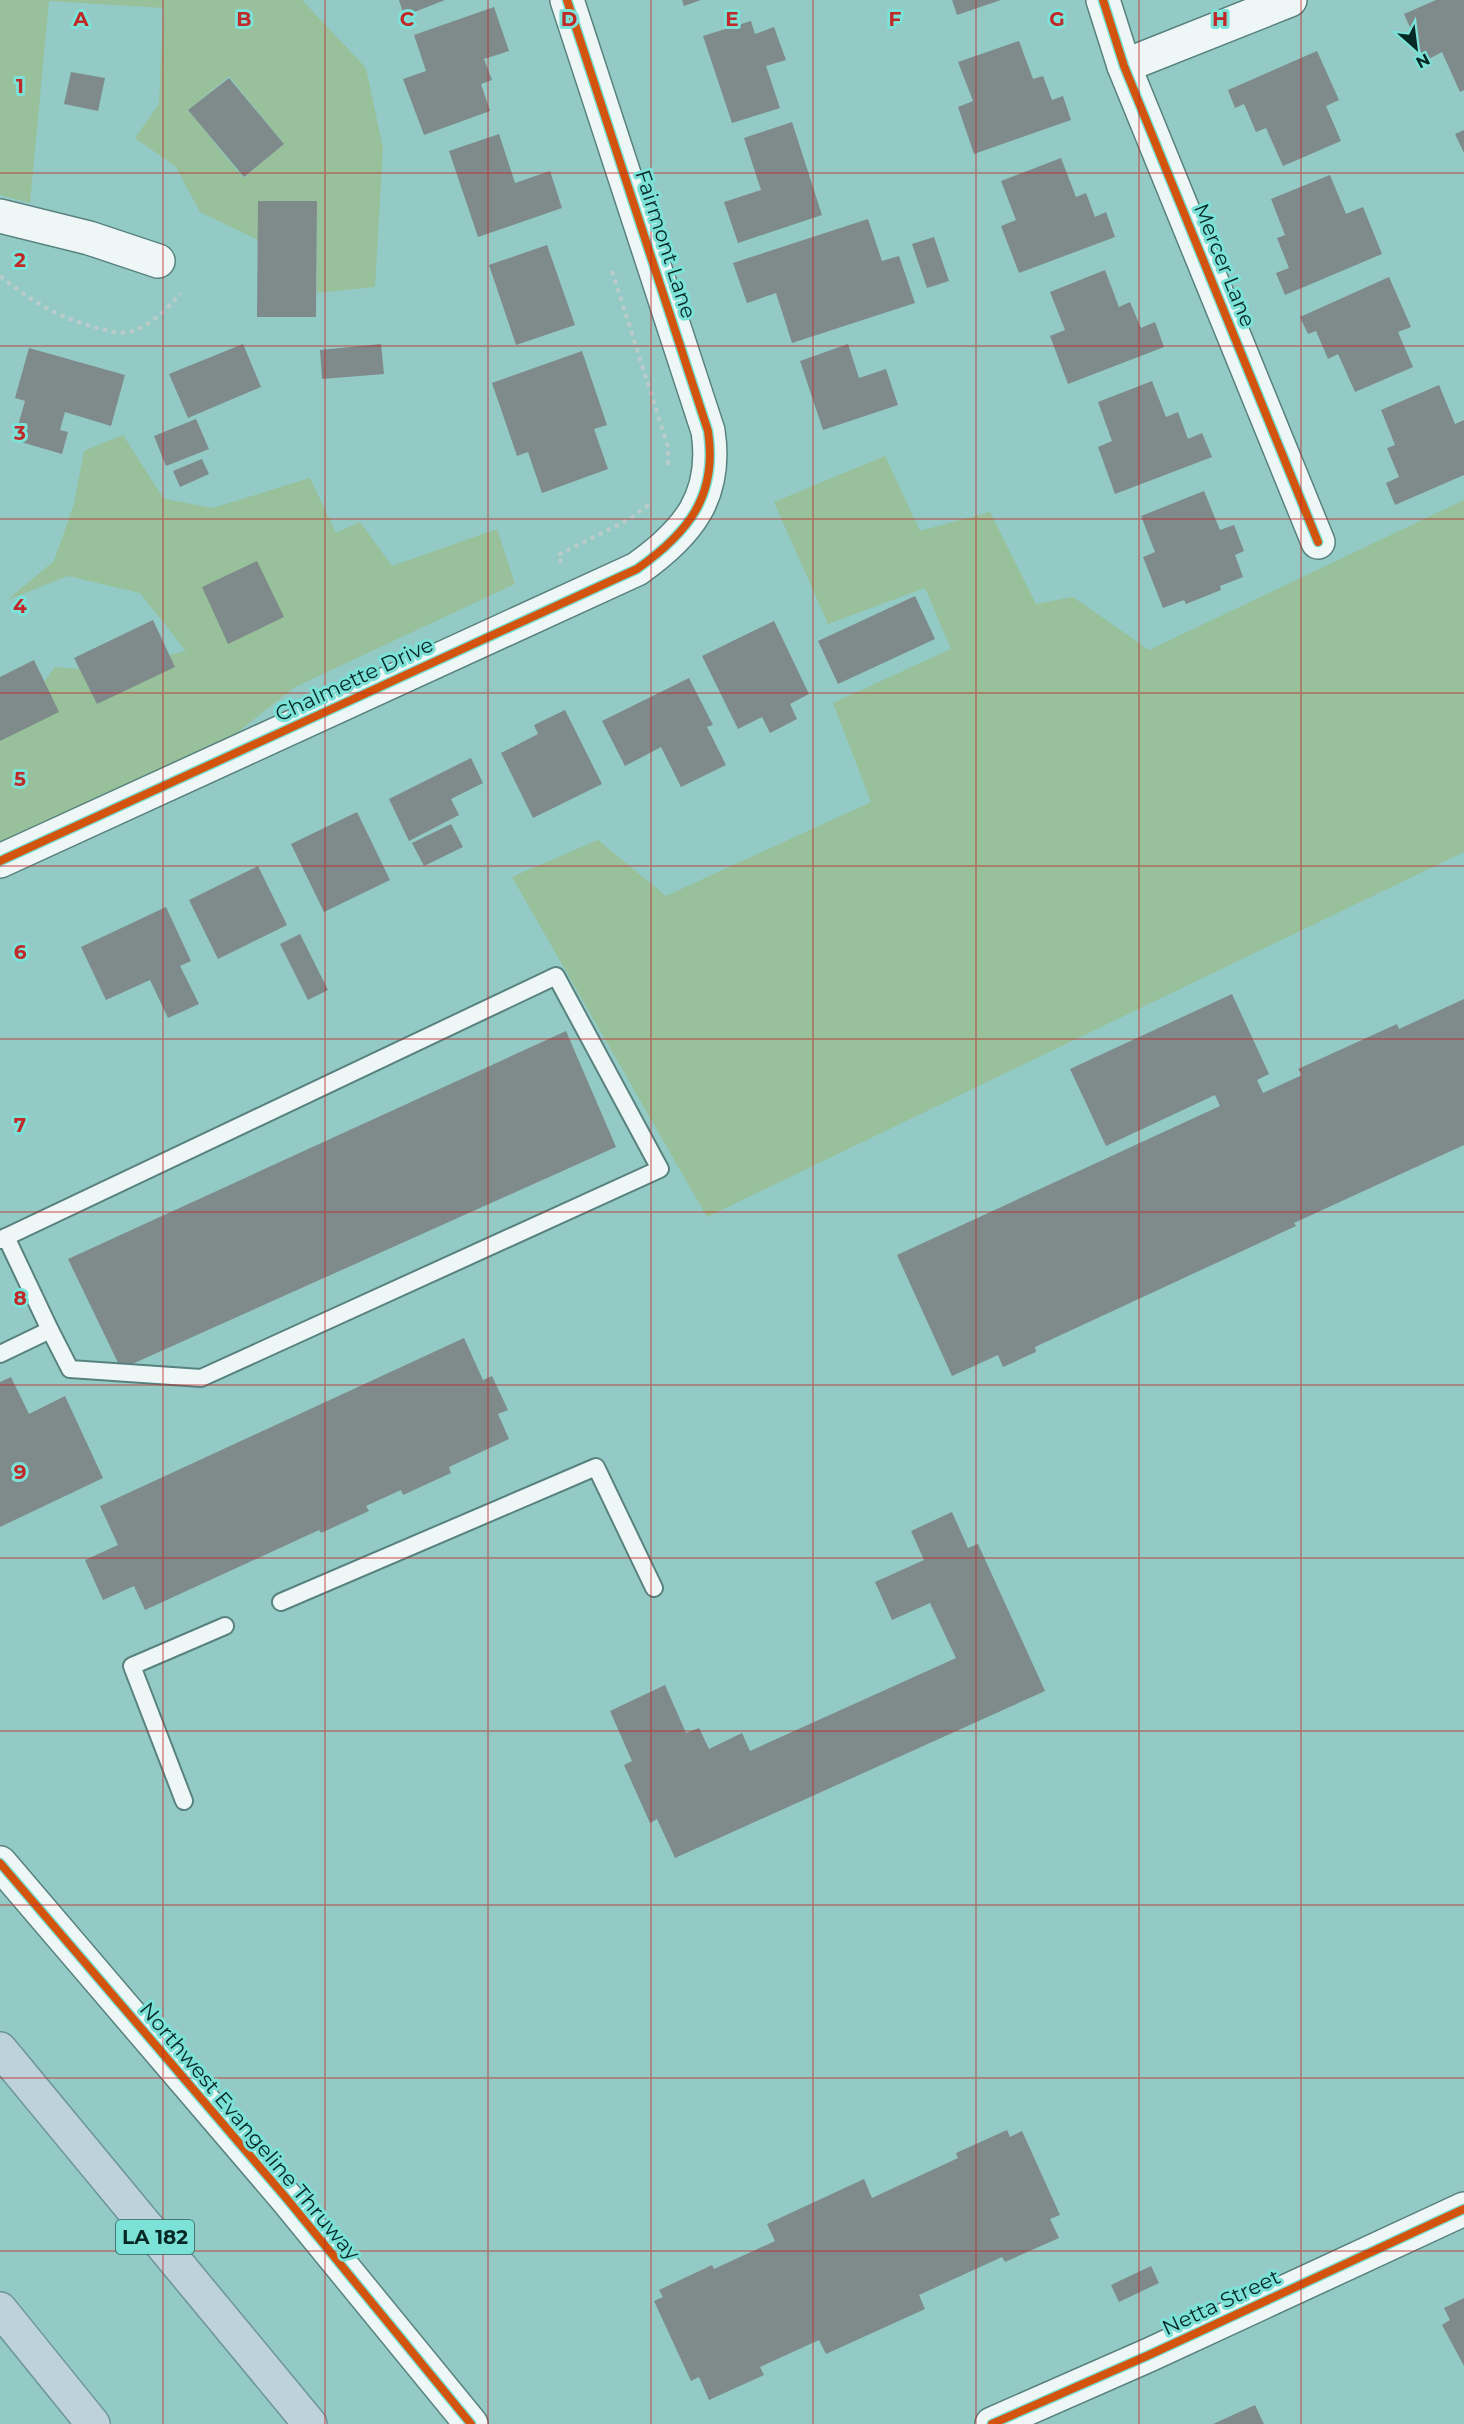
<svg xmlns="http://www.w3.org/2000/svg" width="1464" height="2424" font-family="Montserrat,sans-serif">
<rect width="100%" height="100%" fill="#93cac5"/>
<g fill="#98c09a" fill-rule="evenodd">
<path d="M0,0h302l64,68 17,80 -8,139 -58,6v-92l-59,39 -58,-28 -24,-45 -41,-29 24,-34 4,-96 -114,-7 -19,202 -30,-8zM229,76l55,68 -41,34 -55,-68z"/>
<polygon points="123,435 164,499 213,508 310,478 336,533 360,522 392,566 497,529 515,584 295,687 229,739 0,850 0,742 55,667 103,671 186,651 140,593 68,576 7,600 54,561 74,504 84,451"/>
<polygon points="885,456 920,531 990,512 1036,604 1073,597 1149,650 1464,500 1464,852 707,1217 512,877 598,840 666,896 871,802 833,703 951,649 925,588 828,624 774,502"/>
</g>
<g fill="#7f8a8b">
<polygon points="399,0 445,0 404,16"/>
<polygon points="682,0 701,0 684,6"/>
<polygon points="952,0 1001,0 957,15"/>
<polygon points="1436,0 1464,0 1464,90 1460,92 1442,52 1425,61 1404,14"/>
<polygon points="494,7 509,51 484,59 492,80 481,84 490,111 424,135 403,79 426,71 414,35"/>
<polygon points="751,21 755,34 774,27 786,60 766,66 780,108 732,123 703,36"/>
<polygon points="1019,41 1033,79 1043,76 1052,100 1063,96 1071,120 974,154 958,107 973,101 958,62"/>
<polygon points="1317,51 1339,100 1326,106 1341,141 1283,166 1266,128 1256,132 1244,104 1235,108 1228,90"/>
<polygon points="71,72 105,78 98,111 64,104"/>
<polygon points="229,78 284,144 244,177 188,110"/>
<polygon points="792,122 822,215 738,243 724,202 761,190 744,138"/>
<polygon points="1464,130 1464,153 1455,134"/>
<polygon points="499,134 515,183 550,171 562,208 478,237 449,151"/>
<polygon points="1061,158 1076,197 1086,193 1095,217 1106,212 1115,237 1019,273 1001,226 1016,220 1001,181"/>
<polygon points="1330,175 1346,214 1363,207 1382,254 1285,295 1276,273 1289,268 1277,238 1285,235 1271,199"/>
<polygon points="258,201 317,201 316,317 257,317"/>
<polygon points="868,219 882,261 899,256 915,303 792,343 776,293 747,303 733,263"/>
<polygon points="934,237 949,281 927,288 912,244"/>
<polygon points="547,245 575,325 516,345 489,265"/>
<polygon points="1105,270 1119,307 1130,302 1141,328 1155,322 1164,347 1068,384 1050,336 1065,330 1050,292"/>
<polygon points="1389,277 1411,327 1398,332 1413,367 1355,392 1338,354 1328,359 1316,331 1308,334 1300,317"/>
<polygon points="243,344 261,387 188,418 169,374"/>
<polygon points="381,344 384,374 322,379 320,350"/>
<polygon points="848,344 859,378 886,369 898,405 823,430 800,361"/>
<polygon points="29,348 125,375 111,426 65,412 60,430 68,432 62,454 14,440 25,401 15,398"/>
<polygon points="582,351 607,425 594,429 608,469 542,493 528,452 517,456 492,383"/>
<polygon points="1152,381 1166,417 1178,412 1188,439 1202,433 1212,457 1115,494 1098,447 1112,441 1098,402"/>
<polygon points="1439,385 1455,424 1464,420 1464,475 1395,505 1386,483 1399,477 1387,448 1395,445 1381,410"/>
<polygon points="196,419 209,449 166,466 154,436"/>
<polygon points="202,459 209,474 180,487 173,471"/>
<polygon points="1204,491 1220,530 1234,525 1244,551 1235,555 1243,577 1220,586 1221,590 1186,604 1184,600 1163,608 1143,557 1155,552 1141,516"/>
<polygon points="257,561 284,617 228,644 202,587"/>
<polygon points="915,596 935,639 838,684 818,641"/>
<polygon points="153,620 175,667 97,704 74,658"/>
<polygon points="774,621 809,694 790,704 797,719 770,733 762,717 738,729 702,656"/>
<polygon points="34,660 59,712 0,741 0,677"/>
<polygon points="689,678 713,725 707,727 726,765 681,787 661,747 625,766 602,721"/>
<polygon points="565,710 602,784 533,818 501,753 538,734 534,725"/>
<polygon points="471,758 483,783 451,799 459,815 409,841 389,799"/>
<polygon points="357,812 390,880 324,912 291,844"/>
<polygon points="451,824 463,847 424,866 412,843"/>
<polygon points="258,866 287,925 218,959 189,900"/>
<polygon points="166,907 191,961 180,966 199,1004 168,1018 150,980 106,1000 81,947"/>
<polygon points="300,934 328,990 308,1000 280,944"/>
<polygon points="1232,994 1269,1074 1257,1080 1263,1093 1302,1075 1298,1069 1397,1024 1399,1029 1464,999 1464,1145 1294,1223 1296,1226 1035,1347 1036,1352 1003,1367 998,1355 952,1376 897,1255 1220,1106 1215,1095 1106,1146 1070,1069"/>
<polygon points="566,1031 616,1147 121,1369 68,1259"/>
<polygon points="464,1338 483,1380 492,1376 508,1410 498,1414 509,1439 449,1467 451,1473 403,1495 401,1490 366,1506 369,1511 321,1533 319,1530 145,1610 134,1586 103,1600 85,1560 118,1545 100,1506"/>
<polygon points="11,1377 29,1414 65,1396 103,1478 0,1527 0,1382"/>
<polygon points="952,1512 968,1548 978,1544 1045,1691 675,1858 657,1819 650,1823 624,1765 632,1761 610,1711 665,1685 686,1733 699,1728 709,1749 742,1733 750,1751 956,1658 930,1603 892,1620 875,1582 924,1560 911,1531"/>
<polygon points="1007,2130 1010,2137 1022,2131 1060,2215 1050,2219 1059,2238 1005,2262 1002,2257 919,2295 925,2309 826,2354 819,2340 760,2367 764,2375 709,2400 699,2377 691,2381 654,2301 663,2297 659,2290 712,2265 714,2269 775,2241 767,2224 864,2179 872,2198 958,2158 956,2153"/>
<polygon points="1151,2266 1159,2283 1119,2302 1111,2285"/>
<polygon points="1464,2298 1464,2366 1442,2325 1450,2320 1444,2308"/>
<polygon points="1255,2405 1264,2424 1213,2424"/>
</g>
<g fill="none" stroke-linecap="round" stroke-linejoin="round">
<defs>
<g id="service">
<polyline points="6,1237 556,976 660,1169 201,1378 70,1369 50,1330"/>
<polyline points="0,1240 6,1237 50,1330 0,1354"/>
<polyline points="281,1602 596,1467 654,1588"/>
<polyline points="184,1801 132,1666 225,1626"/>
</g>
<g id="minor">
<polyline points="1103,0 1124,66 1318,542"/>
<polyline points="1124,66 1290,0"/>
<polyline points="0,216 89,238 158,261"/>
<path d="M0,861l637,-292c51,-36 81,-73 71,-138l-141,-431"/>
<polyline points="992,2424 1149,2355 1464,2209"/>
</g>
<polyline id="tertiary" points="0,1863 287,2199 471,2424"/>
<g id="motorway">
<polyline points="0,2049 310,2424"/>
<polyline points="0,2309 93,2424"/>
</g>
</defs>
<use href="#service" stroke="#58827f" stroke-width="20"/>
<use href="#minor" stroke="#58827f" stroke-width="36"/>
<use href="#tertiary" stroke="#58827f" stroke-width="36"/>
<use href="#motorway" stroke="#6c949c" stroke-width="36"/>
<g stroke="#baccca" stroke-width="4" stroke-dasharray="4.5 4.5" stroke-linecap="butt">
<polyline points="612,271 668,447 668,465"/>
<path d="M0,276c31,25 62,44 102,53 8,2 19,5 27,3 20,-5 39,-23 51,-39"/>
<polyline points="561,563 558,555 628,520 651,503"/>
</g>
<use href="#service" stroke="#eff7f6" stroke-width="16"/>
<use href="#minor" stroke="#eff7f6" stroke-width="33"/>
<use href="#tertiary" stroke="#eff7f6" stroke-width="33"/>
<use href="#motorway" stroke="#bdd2da" stroke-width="33"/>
<defs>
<g id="cycleway">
<polyline points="1103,0 1124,66 1318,542"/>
<path d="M0,861l637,-292c51,-36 81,-73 71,-138l-141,-431"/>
<polyline points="0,1863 287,2199 471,2424"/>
<polyline points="992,2424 1149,2355 1464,2209"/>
</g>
</defs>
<use href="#cycleway" stroke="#7ce1d7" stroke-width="11"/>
<use href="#cycleway" stroke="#d2540f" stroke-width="8"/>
</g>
<path fill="none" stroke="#c12828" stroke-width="1.5" stroke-opacity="0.55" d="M163,0v2424M325,0v2424M488,0v2424M651,0v2424M813,0v2424M976,0v2424M1139,0v2424M1301,0v2424M0,173h1464M0,346h1464M0,519h1464M0,693h1464M0,866h1464M0,1039h1464M0,1212h1464M0,1385h1464M0,1558h1464M0,1731h1464M0,1905h1464M0,2078h1464M0,2251h1464"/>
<g text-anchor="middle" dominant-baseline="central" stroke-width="6" stroke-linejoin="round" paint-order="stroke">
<rect fill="#7ce1d7" stroke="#2a605b" stroke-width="1.5" x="116" y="2220" width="78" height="34" rx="4.5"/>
<g font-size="20" font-weight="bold" fill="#072926">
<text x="155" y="2237">LA 182</text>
</g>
<g font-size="21" fill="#072926" stroke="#7ce1d7">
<text transform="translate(666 244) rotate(72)">Fairmont Lane</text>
<text transform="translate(1225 265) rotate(68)">Mercer Lane</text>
<text transform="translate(354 679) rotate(-25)">Chalmette Drive</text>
<text transform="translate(250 2131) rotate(50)">Northwest Evangeline Thruway</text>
<text transform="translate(1221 2302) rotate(-25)">Netta Street</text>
</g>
</g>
<g font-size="20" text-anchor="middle" font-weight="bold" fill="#c12828" stroke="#7ce1d7" stroke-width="6" stroke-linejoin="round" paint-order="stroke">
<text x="81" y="26">A</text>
<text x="244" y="26">B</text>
<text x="407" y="26">C</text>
<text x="569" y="26">D</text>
<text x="732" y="26">E</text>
<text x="895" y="26">F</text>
<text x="1057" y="26">G</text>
<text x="1220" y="26">H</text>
<text x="20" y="93">1</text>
<text x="20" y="267">2</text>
<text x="20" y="440">3</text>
<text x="20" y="613">4</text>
<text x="20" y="786">5</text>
<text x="20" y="959">6</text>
<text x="20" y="1132">7</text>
<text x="20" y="1305">8</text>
<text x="20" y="1479">9</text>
</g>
<g transform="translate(1416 48) rotate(152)" stroke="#7ce1d7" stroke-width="4.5" paint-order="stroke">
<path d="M0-4.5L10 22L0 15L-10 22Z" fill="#072926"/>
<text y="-9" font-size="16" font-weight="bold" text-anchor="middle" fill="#072926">N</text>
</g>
</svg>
